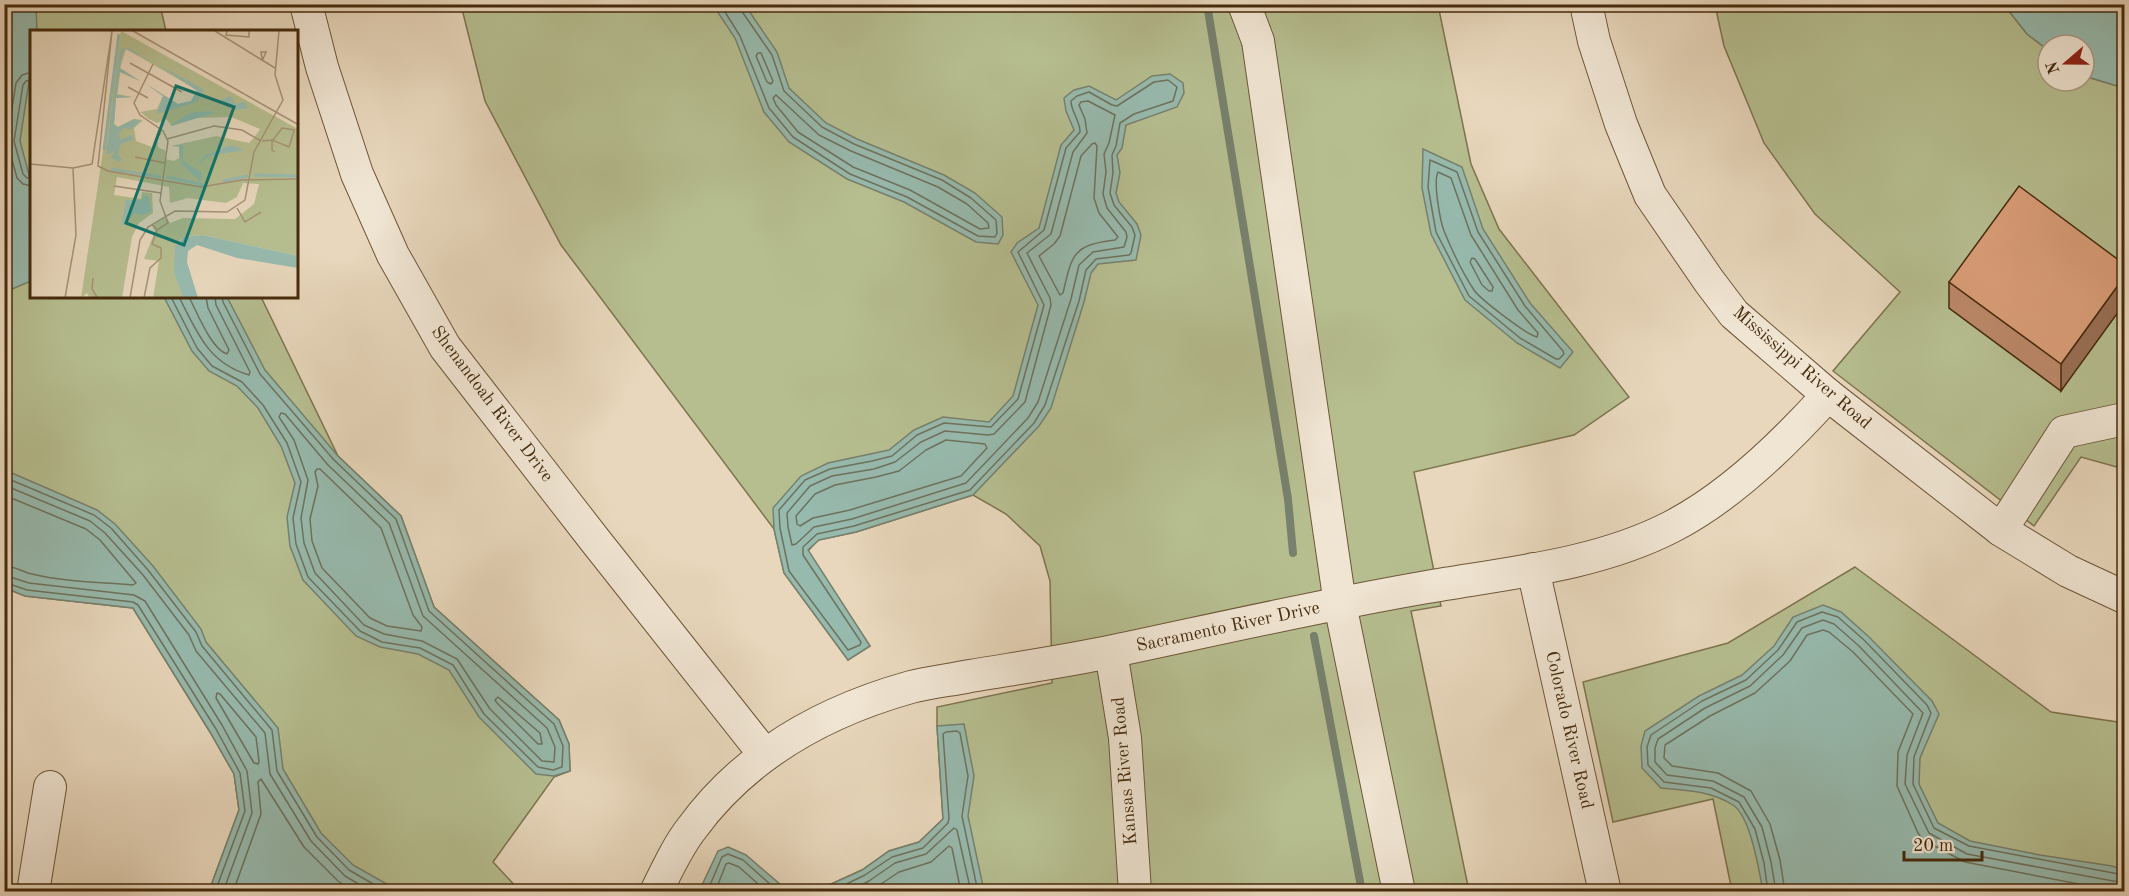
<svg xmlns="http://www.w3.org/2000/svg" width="2129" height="896" font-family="'Old Standard TT',serif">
<rect width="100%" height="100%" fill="#e8d7bc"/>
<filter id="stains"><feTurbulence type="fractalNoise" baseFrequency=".00333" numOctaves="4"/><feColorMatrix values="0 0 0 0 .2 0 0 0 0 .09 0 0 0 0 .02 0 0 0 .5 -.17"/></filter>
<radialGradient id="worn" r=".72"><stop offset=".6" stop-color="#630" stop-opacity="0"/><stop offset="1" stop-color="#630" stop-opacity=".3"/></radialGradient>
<g fill="#b6be90" stroke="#7e744e" stroke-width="1.5">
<polygon points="4,5 160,5 166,31 32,32 32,297 261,297 338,456 401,516 434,607 559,720 569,744 570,771 554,777 493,862 520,891 209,891 239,810 234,774 210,732 133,608 25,596 5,588"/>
<polygon points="461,5 1438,5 1471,164 1499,229 1629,397 1574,435 1414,472 1441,606 1411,611 1469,891 901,892 891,889 884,892 816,891 862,870 889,851 919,842 943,819 937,726 937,707 1052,683 1050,581 1040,546 1006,514 973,495 856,532 818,540 808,551 870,646 848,660 784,573 774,529 561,245 485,101"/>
<polygon points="1715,5 2004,5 2027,34 2048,50 2048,81 2084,81 2084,76 2124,88 2124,469 2081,457 2034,526 1833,371 1900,292 1815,214 1764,143 1724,46"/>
<polygon points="1855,567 2051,712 2124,723 2124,891 1732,891 1713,799 1613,822 1583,682 1728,643"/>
</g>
<g fill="#97baae" stroke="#77816d" stroke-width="1.5">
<polygon points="5,4 36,5 37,31 32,32 31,68 20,141 31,182 31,281 5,292"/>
<polygon points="713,5 745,5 777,52 789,88 826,123 857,139 944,175 975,193 1002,217 1003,235 998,244 976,242 904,202 847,179 789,142 764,112 735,38"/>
<polygon points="2004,5 2124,5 2124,88 2084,76 2084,45 2048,45 2048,50 2027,34"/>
<polygon points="1170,74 1183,83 1184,93 1177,107 1126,125 1122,148 1117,155 1120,173 1116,193 1119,202 1137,224 1141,235 1136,260 1098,264 1091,273 1084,302 1051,408 1039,426 973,495 856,532 819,540 808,550 870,646 848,660 784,573 774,529 773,508 801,476 828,463 889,450 914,430 943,417 989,422 1013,396 1038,305 1011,252 1017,243 1039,228 1061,145 1074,130 1066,111 1064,98 1074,90 1089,86 1116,100 1152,76"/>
<polygon points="1423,149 1462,167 1483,229 1530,303 1573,352 1560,368 1517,343 1465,300 1431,234 1422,188"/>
<polygon points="164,297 227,297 265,370 338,456 401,516 434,607 559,720 569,744 570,771 554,776 536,774 479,717 449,670 418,654 380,647 356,636 303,580 290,546 287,517 295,483 281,446 258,408 237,386 209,371 192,351"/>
<polygon points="5,470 97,510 115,524 153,566 201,629 206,642 278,728 283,769 321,833 353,865 399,891 209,891 239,810 234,774 210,732 133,608 25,596 5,588"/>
<path d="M1823,605l18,7 27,24 64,65 7,13 -19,44 -1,26 19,39 32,18 70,14 72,11 12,4v21h-361c-4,-20 -12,-74 -30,-86 -22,-14 -47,-15 -72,-17l-19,-20 -1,-22 4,-15 54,-35 43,-21 32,-29 19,-29z"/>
<polygon points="964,724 974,776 968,816 984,891 901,892 891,889 884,892 816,891 862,870 889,851 919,842 943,819 937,726"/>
<polygon points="728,847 746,855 788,891 701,891 702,885 718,851"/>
</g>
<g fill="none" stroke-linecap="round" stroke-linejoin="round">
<g stroke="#6e725d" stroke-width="1.5">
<polyline points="720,4 740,36 769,108 793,137 850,174 907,197 978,236 995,237 997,233 996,220 971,198 942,180 854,144 822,127 784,91 772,55 741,10 740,4"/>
<polygon points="758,53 761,53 773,81 771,84 767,82 756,56"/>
<polyline points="32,72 22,75 16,83 7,141 17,178 23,184 32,186"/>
<polyline points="32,80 26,81 23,85 14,141 23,174 27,178 32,178"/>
<path d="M1168,80l9,7 -4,14 -39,13 -14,9 -4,23 -4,9 1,18 -3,20 4,12 18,22 3,8 -4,18 -2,2 -33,4 -10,11 -7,31 -34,104 -11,18 -64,67 -116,36 -37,8 -14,13v8l58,87 -1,3 -12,5 -59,-79 -9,-43 -1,-18 26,-30 25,-11 42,-8 20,-5 25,-21 27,-12 47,4 27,-28 26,-94 -26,-53 26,-22 22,-82 14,-16c0,-12 -9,-20 -9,-31l6,-5 12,-4 23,13 5,1 37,-24z"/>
<polygon points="776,95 819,135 851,151 938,187 967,204 988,223 989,228 980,229 910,190 853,167 798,132 776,105 773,98"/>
<polygon points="1088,101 1115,115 1109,143 1104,154 1106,172 1103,194 1107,208 1126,232 1127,237 1124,247 1093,252 1079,265 1071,299 1038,402 1028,418 966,483 852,519 814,527 796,544 792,545 788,527 787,513 810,486 832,476 874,469 895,462 921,442 945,431 988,435 994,434 1025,402 1051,305 1050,298 1027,253 1051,234 1073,152 1087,133 1085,119 1079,105 1081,102"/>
<path d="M1095,143l2,3 -3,52 5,15 19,24 -3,3c-42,5 -43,14 -52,53l-3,2 -21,-39 15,-12 6,-8 21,-80 11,-12z"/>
<polygon points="1430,160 1457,172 1478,232 1525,306 1563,351 1564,354 1559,359 1556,359 1520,338 1469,296 1436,232 1428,187"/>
<path d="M1438,172l13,6 20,57 47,75 20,23 -1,4c-10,-2 -57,-38 -63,-47 -10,-15 -23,-42 -30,-59 -4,-11 -11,-49 -6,-59z"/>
<polygon points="1472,258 1475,259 1493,287 1492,291 1489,291 1482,285 1470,262"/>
<polyline points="171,297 197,348 212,366 242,382 263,405 287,443 301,482 293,518 296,544 308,577 360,631 382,642 420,648 453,665 484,714 538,767 553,770 562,767 563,746 554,724 429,611 396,519 334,460 260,374 223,302 222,297"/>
<path d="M179,297c18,35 29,66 70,78l1,-3 -34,-67 -1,-8"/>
<path d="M189,297c8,15 22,52 38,57l2,-4 -21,-42 -2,-11"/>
<polygon points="281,413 285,414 328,465 389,523 423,616 547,728 555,747 554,762 542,761 490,709 457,659 422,641 384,634 364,625 315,573 304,543 301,518 308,480 294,440 279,417"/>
<polygon points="946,440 985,444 987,448 961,476 850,510 813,518 800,526 797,524 796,516 815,494 835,485 876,477 899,471 926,450"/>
<polygon points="317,469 320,469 381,528 413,615 422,627 421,631 387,626 370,618 322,568 312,541 310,519 318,486 315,472"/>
<polyline points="4,477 94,515 111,528 148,570 196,632 202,646 272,730 277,771 317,837 349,870 387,892"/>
<polyline points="4,485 90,521 105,533 143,575 189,635 196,651 265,733 270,774 311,841 345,876 372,892"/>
<path d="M4,495l82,34 14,11 36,43 -3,2c-33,-3 -69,-3 -101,-11 -10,-2 -17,-8 -28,-8"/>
<polyline points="4,575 29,583 134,595 145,601 222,725 247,771 252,813 223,892"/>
<polyline points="4,582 27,590 133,602 138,605 216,729 240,773 245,811 215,892"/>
<polygon points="217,693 220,694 256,737 259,761 258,764 254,763 216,698"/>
<polygon points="498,697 540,733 542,744 538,744 497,703 495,700"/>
<polyline points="233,892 261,814 258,782 261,779 304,847 338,881 354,892"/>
<polyline points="707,892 722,857 728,854 743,860 779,892"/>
<polyline points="715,892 726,864 729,863 739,867 767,892"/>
<polyline points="830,892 865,875 892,857 923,848 948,823 949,818 943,734 946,732 957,731 960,733 968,776 962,816 978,892"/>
<polyline points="848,892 869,881 895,863 926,854 954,828 957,830 971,892"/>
<polyline points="869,892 899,872 931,862 949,846 952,848 961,892"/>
<polyline points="1768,892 1764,863 1755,829 1739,802 1711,788 1664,782 1648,765 1647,747 1651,735 1702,701 1746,680 1778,650 1797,622 1822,612 1838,617 1864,640 1927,705 1931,713 1914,757 1913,784 1934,828 1969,846 2124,875"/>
<polyline points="1776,892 1771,862 1762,827 1744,797 1713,781 1667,775 1655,762 1655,748 1658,739 1705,708 1750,686 1783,655 1802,628 1823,620 1834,624 1859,646 1923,713 1907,755 1905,784 1929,833 1967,854 2124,883"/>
<polyline points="1785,892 1780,860 1770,824 1751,791 1718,773 1672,766 1664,758 1665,745 1710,716 1755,693 1790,661 1807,635 1823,630 1829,632 1853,652 1913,714 1898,752 1897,786 1918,833 1923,840 1965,862 2120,892"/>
</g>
<g stroke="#77816d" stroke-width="8">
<polyline points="1207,4 1288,499 1293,553"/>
<polyline points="1314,636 1362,892"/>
</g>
<defs>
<g id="minor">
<polyline points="306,4 322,67 357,174 393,255 445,347 594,539 765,755"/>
<polyline points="1244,4 1258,41 1340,604 1399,892"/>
<polyline points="1586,4 1594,41 1621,124 1650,195 1709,281 1734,314 1828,395 2001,530 2068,571 2124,597"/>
<polyline points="2001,530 2064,432 2124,419"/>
<polyline points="1533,569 1605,892"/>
<polyline points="1111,652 1125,738 1135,892"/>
<polyline points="33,892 50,787"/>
<path d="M656,892c11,-22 21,-45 36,-64 54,-74 133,-117 219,-141 19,-5 40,-7 59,-11 48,-8 97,-15 144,-25 104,-22 208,-46 313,-64 82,-14 170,-22 244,-60 59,-30 113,-83 157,-132"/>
</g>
</defs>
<use href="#minor" stroke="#6e5638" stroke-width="34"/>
<use href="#minor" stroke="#f0e5d3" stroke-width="32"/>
</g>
<polygon fill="#bb8868" stroke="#462b0c" stroke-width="1.5" points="2124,264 2061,391 1949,308 1949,282"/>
<polygon fill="#996f55" stroke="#462b0c" stroke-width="1.5" points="2124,277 2124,304 2061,391 2061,364"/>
<polygon fill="#da9e79" stroke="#462b0c" stroke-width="1.5" points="2019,186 2124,264 2124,277 2061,364 1949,282"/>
<g text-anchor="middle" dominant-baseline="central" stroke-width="4.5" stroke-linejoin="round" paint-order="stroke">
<g font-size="18" fill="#462b0c" stroke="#f0e5d3">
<text transform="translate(1802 368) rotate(41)">Mississippi River Road</text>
<text transform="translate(492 404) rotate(53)">Shenandoah River Drive</text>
<text transform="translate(1228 627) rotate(-12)">Sacramento River Drive</text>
<text transform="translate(1569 730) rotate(77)">Colorado River Road</text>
<text transform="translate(1125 771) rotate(-95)">Kansas River Road</text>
</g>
</g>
<g transform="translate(30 30)">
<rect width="268" height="268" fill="#e8d7bc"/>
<path d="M91,1l177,98v127l-95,-21 -19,2 -7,6 1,40 5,15h-30l6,-37 -15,-2 11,-28 -3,-5 14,-9 4,6 13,-5 52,1 19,-15 5,-20 -16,-1 -6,14 -11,6 -38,-5 -18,5 -1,-16 -52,-10 -3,18 27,4 1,-7 10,1 1,20 -14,10 -7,14 -10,61h-32l-3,-5 -6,5zM96,19l71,41 -6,11 -13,3 -32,-20 17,12 -6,13 -17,3 9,7 8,4 9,-4 6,7 24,-8 35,-1 29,12 -4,6 -7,8 -33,-7 -45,10 8,1v11l-5,3 -9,-2 1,-8 -8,-4 -1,-10 5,-3 -4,-4 -6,17 -16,-6 -2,-13 9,-8 -9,-1 -16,8 -4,-3 2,-26 16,-1 -15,-3 3,-22 20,9 -20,-13z" fill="#b6be90" fill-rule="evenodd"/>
<path d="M98,18l25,14 -27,-13 -3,3 -3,16 20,13 -20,-9 -3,23 15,2 -16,1 -2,26 4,3 16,-8 6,2 -8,8 -8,-1 -5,5 1,7 12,-5 2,4 -13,5 -3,10 4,6 -4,2 -7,-5 4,-6 -8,4v-7l12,-92 2,-7zM127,34l46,25v7l-10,7 -36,11 6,-18 -17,-12 32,20 13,-3 6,-10zM200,66l6,8 9,-2 3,6 -12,2 -21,-8zM180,81l5,2 -45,13 19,-13zM153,115v16l19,12 -2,8 -18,-17 -3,-18h-8zM201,115l13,5 -35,6 -15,10 12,-11zM114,166h4l4,15 -10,4 -7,-2 -14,14 5,-27h15zM173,205l95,21v12l-61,-10 -40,-13 -9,6 -1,11 11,36h-15l-9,-26 1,-25 9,-10z" fill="#97baae"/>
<path fill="none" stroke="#97baae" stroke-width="3" d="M74,120l15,-116M81,139l50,8M224,145l45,1M137,147l37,8M193,151l25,-5"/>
<path fill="none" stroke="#a79276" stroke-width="1.5" d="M82,1l-14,135 10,5 93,16 41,-7 57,-1M103,1l166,94M185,1l60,37M197,1l-1,4 23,2v-6M231,22h5l-3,7 -1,-1zM100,33l52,29M123,34l-19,39 6,12 23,16 5,10 -8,60 8,22 -11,7M98,57l20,11M137,109l47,-13 28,4 19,11M232,111l11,-1 9,-12 13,2M245,122l-3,-2v-10l17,7 5,-16M105,127l30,6M0,134l43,4 19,-4 20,-133M84,156l47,7M207,178l8,14 16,-10M63,248l-1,11 5,8M35,268l11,-63 -3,-67M65,268h22M100,268l10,-58 8,-13 27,-16 52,1 18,-12 9,-48 29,-52 -8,-25 4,-44M114,268l6,-30 11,-10v-10l-9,-4 5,-14 -5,-6"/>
<path fill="#0f766e" fill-opacity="0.15" stroke="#0f766e" stroke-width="3" d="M146,56l58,21 -50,138 -58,-22z"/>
<rect width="268" height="268" fill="none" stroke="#462b0c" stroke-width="3"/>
</g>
<rect width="2129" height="896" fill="none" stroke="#e8d7bc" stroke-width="24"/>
<rect x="6" y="6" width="2117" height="884" fill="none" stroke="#462b0c" stroke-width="3"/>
<rect x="12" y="12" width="2105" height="872" fill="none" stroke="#462b0c" stroke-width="1.5"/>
<g transform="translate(2066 63) rotate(250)"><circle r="28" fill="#f0e5d3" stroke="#ac9b83" stroke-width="1.5"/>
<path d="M0-4.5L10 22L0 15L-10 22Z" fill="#8f2418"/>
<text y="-9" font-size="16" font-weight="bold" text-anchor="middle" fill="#462b0c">N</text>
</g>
<path d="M1904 851v9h78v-9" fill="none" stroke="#462b0c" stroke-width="3"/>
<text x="1913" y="851" font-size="18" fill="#462b0c" stroke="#f0e5d3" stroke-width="4.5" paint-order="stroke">20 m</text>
<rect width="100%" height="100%" filter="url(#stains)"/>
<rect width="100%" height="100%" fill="url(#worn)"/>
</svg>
